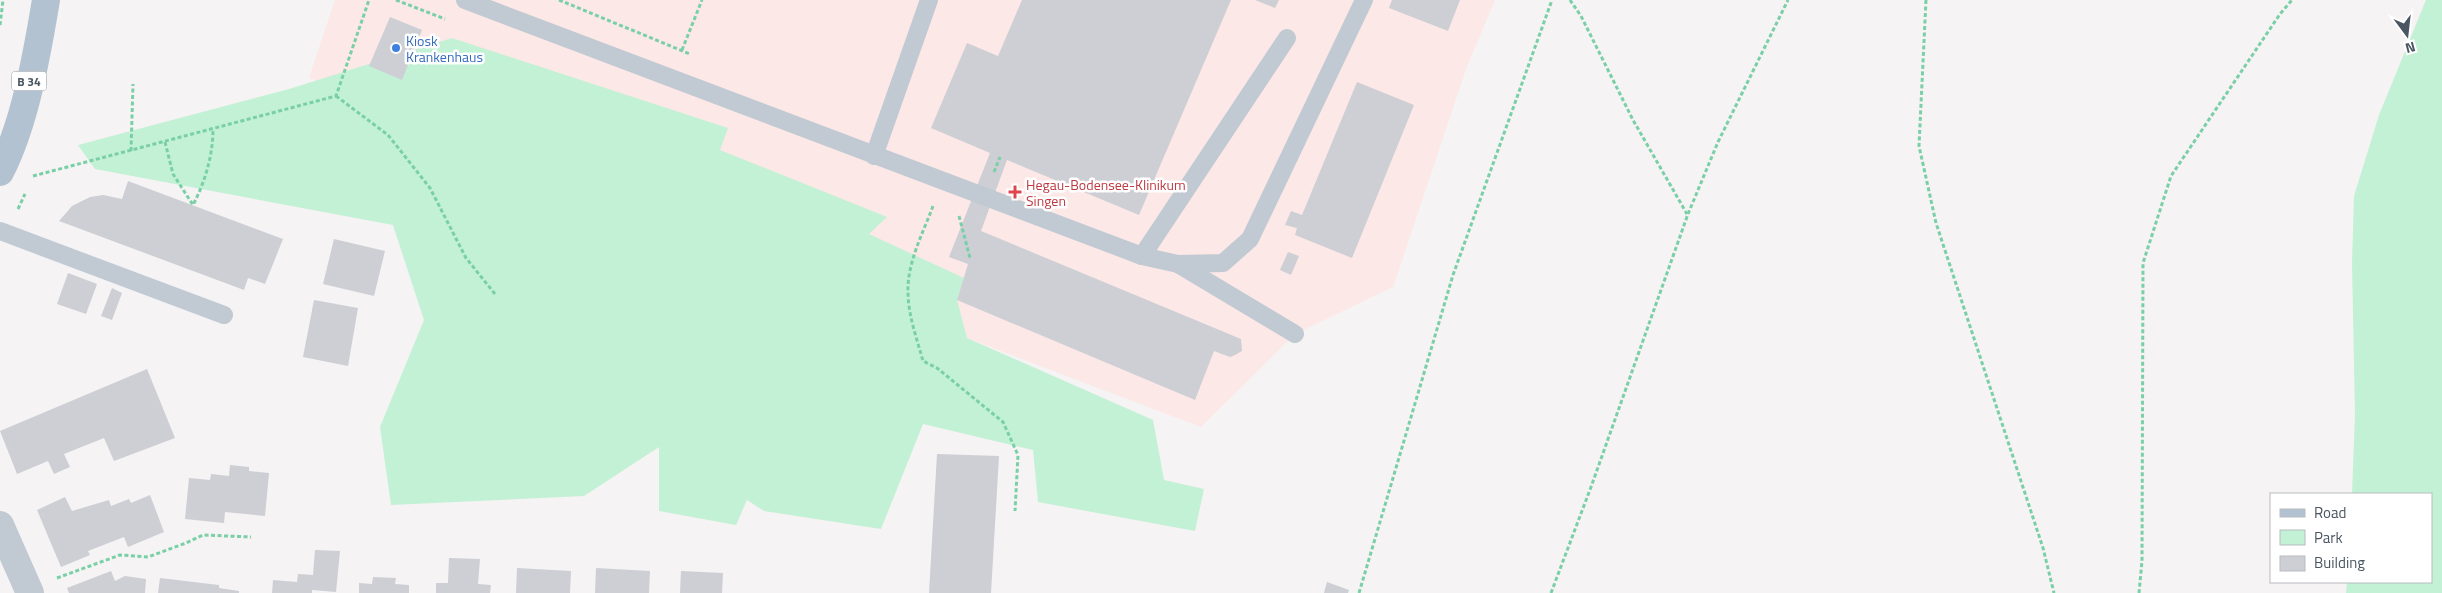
<svg xmlns="http://www.w3.org/2000/svg" width="2442" height="593" font-family="'Titillium Web',sans-serif">
<rect width="100%" height="100%" fill="#f5f3f3"/>
<polygon fill="#fce8e6" points="335,0 1495,0 1467,66 1393,287 1295,334 1201,427 967,338 309,78"/>
<g fill="#c3f1d5">
<polygon points="2426,0 2442,0 2442,593 2346,593 2347,582 2431,582 2431,494 2352,494 2355,415 2352,264 2354,196 2379,115"/>
<polygon points="452,38 728,128 720,150 887,217 869,234 964,278 957,300 967,338 1153,420 1164,480 1204,489 1195,531 1038,502 1033,450 923,424 881,529 764,511 747,500 736,525 659,511 659,447 584,496 391,505 380,427 424,320 393,225 95,169 78,145 289,89"/>
</g>
<g fill="#cdcfd5">
<polygon points="1022,0 1231,0 1139,215 1007,160 981,231 1241,339 1242,351 1235,355 1230,357 1214,351 1195,400 957,300 968,264 949,257 990,153 931,128 967,43 998,56"/>
<polygon points="1255,0 1279,0 1275,8"/>
<polygon points="1392,0 1460,0 1448,31 1389,8"/>
<polygon points="390,17 422,30 402,80 369,66"/>
<polygon points="1357,82 1414,105 1352,258 1295,235 1297,228 1285,225 1291,211 1302,215"/>
<polygon points="128,181 283,239 265,284 248,278 244,290 59,221 72,206 90,197 103,195 122,199"/>
<polygon points="334,239 385,251 374,296 323,284"/>
<polygon points="1288,252 1299,256 1291,275 1280,270"/>
<polygon points="68,273 97,284 86,314 57,304"/>
<polygon points="112,288 122,293 112,320 101,316"/>
<polygon points="314,300 358,308 348,366 303,357"/>
<polygon points="147,369 175,438 114,461 104,438 64,454 70,467 54,474 48,461 17,474 0,431"/>
<polygon points="937,454 999,456 991,593 929,593"/>
<polygon points="230,465 249,467 249,471 269,473 265,516 225,512 224,523 185,519 189,478 210,480 211,474 229,476"/>
<polygon points="150,495 164,532 128,547 124,537 88,551 90,555 61,567 37,510 65,497 72,511 109,500 111,506 129,499 131,503"/>
<polygon points="315,550 340,551 336,592 312,590 312,593 272,593 273,580 297,582 298,574 313,575"/>
<polygon points="449,558 480,559 478,584 491,585 490,593 436,593 436,583 448,583"/>
<polygon points="517,568 571,571 570,593 516,593"/>
<polygon points="596,568 650,571 649,593 595,593"/>
<polygon points="111,571 115,581 125,576 146,579 145,593 69,593 67,588"/>
<polygon points="681,571 723,573 722,593 680,593"/>
<polygon points="373,577 396,578 395,584 409,585 409,593 359,593 359,583 372,584"/>
<polygon points="160,578 219,585 219,588 239,591 239,593 158,593"/>
<polygon points="1327,582 1349,590 1348,593 1324,593"/>
</g>
<g fill="none" stroke-linecap="round" stroke-linejoin="round">
<g stroke="#7ad0a6" stroke-width="3" stroke-dasharray="4 2.5" stroke-linecap="butt">
<polyline points="396,0 445,19"/>
<polyline points="559,0 690,54"/>
<polyline points="1570,0 1581,16 1633,120 1687,214"/>
<polyline points="1926,0 1919,146 1936,223 2043,548 2054,593"/>
<polyline points="0,25 3,0"/>
<polyline points="682,50 702,0"/>
<polyline points="336,96 388,135 430,188 466,258 495,294"/>
<path d="M165,142l8,32 20,31c12,-23 20,-50 20,-76"/>
<polyline points="131,151 133,84"/>
<polyline points="994,172 1000,157"/>
<polyline points="33,176 336,96 369,0"/>
<path d="M933,206c-10,27 -26,57 -25,86 0,23 9,47 15,69l14,7 66,54 15,33 -3,56"/>
<polyline points="18,209 25,194"/>
<polyline points="959,216 970,258"/>
<polyline points="57,578 120,555 148,557 186,543 203,535 251,537"/>
<polyline points="1359,593 1453,275 1552,0"/>
<polyline points="1551,593 1591,487 1688,214 1718,142 1788,0"/>
<polyline points="2139,593 2142,561 2143,263 2171,176 2280,14 2292,0"/>
</g>
<g stroke="#c1cad2" stroke-width="18">
<polyline points="465,0 1142,256 1178,264 1295,334"/>
<polyline points="874,156 929,0"/>
<polyline points="0,231 224,315"/>
<polyline points="1142,256 1287,38"/>
<polyline points="1178,264 1223,263 1250,239 1364,0"/>
</g>
<polyline stroke="#c1cad2" stroke-width="28" points="0,525 30,593"/>
<path stroke="#b3c2d1" stroke-width="28" d="M0,172c25,-48 37,-118 46,-172"/>
</g>
<circle fill="#3f7fe0" stroke="#fff" stroke-width="2" cx="396" cy="48" r="5"/>
<path fill="#e0444e" stroke="#fff" stroke-width="2" d="M1012.5 184.5h5v5h5v5h-5v5h-5v-5h-5v-5h5z"/>
<g text-anchor="middle" dominant-baseline="central" stroke-width="5" stroke-linejoin="round" paint-order="stroke">
<rect fill="#fff" stroke="#808990" stroke-width="1" x="11.5" y="71.5" width="35" height="19" rx="4"/>
<g font-size="12" font-weight="bold" fill="#4a5661">
<text x="29" y="81">B 34</text>
</g>
<g font-size="14" fill="#366cbe" stroke="#fff" text-anchor="start">
<text x="406" y="40">Kiosk<tspan x="406" dy="16">Krankenhaus</tspan></text>
</g>
<g font-size="14" fill="#be3a42" stroke="#fff" text-anchor="start">
<text x="1026" y="184">Hegau-Bodensee-Klinikum<tspan x="1026" dy="16">Singen</tspan></text>
</g>
</g>
<rect x="2270" y="493" width="162" height="90" fill="#ffffff" stroke="#b7bbc0"/>
<rect x="2280" y="509" width="25" height="8" fill="#b3c2d1" stroke="#b7bbc0"/>
<text x="2314" y="518" font-size="15" fill="#4a5661">Road</text>
<rect x="2280" y="530" width="25" height="15" fill="#c3f1d5" stroke="#b7bbc0"/>
<text x="2314" y="543" font-size="15" fill="#4a5661">Park</text>
<rect x="2280" y="556" width="25" height="15" fill="#cdcfd5" stroke="#b7bbc0"/>
<text x="2314" y="568" font-size="15" fill="#4a5661">Building</text>
<g transform="translate(2407 35) rotate(165)" stroke="#ffffff" stroke-width="4" paint-order="stroke">
<path d="M0-4L9 19L0 12L-9 19Z" fill="#4a5661"/>
<text y="-8" font-size="14" font-weight="bold" text-anchor="middle" fill="#4a5661">N</text>
</g>
</svg>
